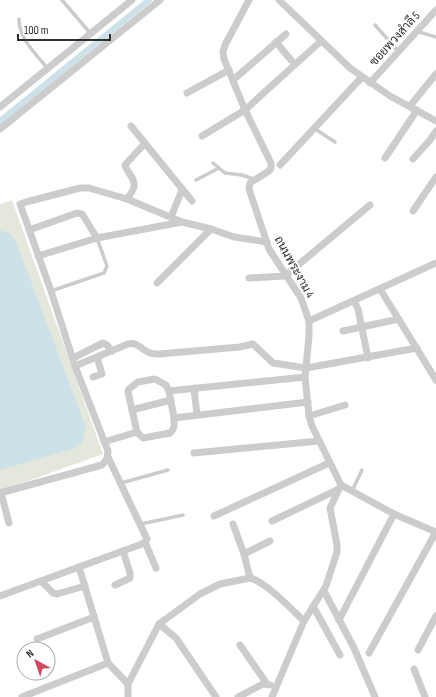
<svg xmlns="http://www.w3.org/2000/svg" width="436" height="697" font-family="'Sofia Sans Condensed',Sarabun,sans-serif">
<rect width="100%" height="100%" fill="#fff"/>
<polygon fill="#e4e8dc" points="12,200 103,454 0,491 0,204"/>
<polygon fill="#cde1e9" points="0,230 9,233 16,242 86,427 82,442 75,448 0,470"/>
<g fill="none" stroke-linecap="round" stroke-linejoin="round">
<polyline stroke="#cde1e9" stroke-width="6" points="0,121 149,0"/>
<g stroke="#ccc" stroke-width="3.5">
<polyline points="62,0 91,34"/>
<path d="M19,19c0,20 17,35 29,50"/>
<polyline points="375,25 398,51"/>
<polyline points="416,31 436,37"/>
<polyline points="315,129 335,142"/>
<polyline points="213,163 225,173 242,175 254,179"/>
<polyline points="196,180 219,168"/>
<polyline points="51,291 104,273 107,266 97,238"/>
<polyline points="121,483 168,470"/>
<polyline points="352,491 362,470"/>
<polyline points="141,524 183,515"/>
</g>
<g stroke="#ccc" stroke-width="7">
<polyline points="249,0 225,45 223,52 224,59 245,110 271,163 271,168 269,171 250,183 249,189 269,249 301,298 309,321 309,336 305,377 309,416 312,426 341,485 394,514 436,532"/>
<polyline points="279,0 350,68 390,96 436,121"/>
<polyline points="276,42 291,60"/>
<polyline points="233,80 286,34"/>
<polyline points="370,83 436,10"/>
<polyline points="187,93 229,70"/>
<polyline points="410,106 436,74"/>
<polyline points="0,107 132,0"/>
<polyline points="131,126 192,201"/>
<polyline points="0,129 160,0"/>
<polyline points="202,136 245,110 321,41"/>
<polyline points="385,158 417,110"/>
<polyline points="413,159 430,140 436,131"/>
<polyline points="280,165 362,77"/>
<path d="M127,199c3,-4 6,-8 7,-12 2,-8 -8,-16 -9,-22l20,-22"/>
<polyline points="413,211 436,177"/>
<polyline points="171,217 182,190"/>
<polyline points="29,230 77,213 82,214 84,217 97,238 182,222"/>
<polyline points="38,256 97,238"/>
<polyline points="249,278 285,276 370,205"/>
<polyline points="157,283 211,229"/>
<polyline points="380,289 436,380"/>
<polyline points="354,301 358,309 368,358"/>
<polyline points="309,321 436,263"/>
<polyline points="343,331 399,319"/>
<polyline points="73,358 103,343 107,345 112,351"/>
<path d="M75,366l53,-22c9,-2 11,3 18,7 4,3 8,3 13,3l81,-7 13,-3 20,19 33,5 111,-20"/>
<polyline points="93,377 102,374 97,357"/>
<polyline points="305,377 169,391 174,418 308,402"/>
<polyline points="194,388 197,415"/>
<path d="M169,391l-3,-6 -11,-6 -17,3 -9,7 -1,3 9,40 6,6 27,-5c5,-4 4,-9 4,-15"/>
<polyline points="132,410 171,400"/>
<polyline points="309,416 345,405"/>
<polyline points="104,442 137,432"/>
<polyline points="194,453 319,441"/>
<polyline points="0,493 102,465 107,459 108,451 75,366 51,291 20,204 26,202 80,188 89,188 127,199 182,222 211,229 234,237 267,242"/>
<polyline points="1,493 9,523"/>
<polyline points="214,516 329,463"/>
<polyline points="272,521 339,489"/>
<polyline points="233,524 244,554 250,578"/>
<polyline points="145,542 156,568"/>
<polyline points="244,554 270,541"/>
<polyline points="79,567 142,544 145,542 147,539 108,457"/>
<polyline points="41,581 53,593 57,594 85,586"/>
<polyline points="115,585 130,578 130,573 123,551"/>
<polyline points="324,591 354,648 375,697"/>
<polyline points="0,596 79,567 108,663 22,697"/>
<polyline points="313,606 340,655"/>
<polyline points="339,620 394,514"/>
<polyline points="159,624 176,638 216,697"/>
<polyline points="37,639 94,617"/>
<polyline points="240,645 267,684"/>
<polyline points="418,650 436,616"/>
<polyline points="369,653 436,532"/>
<polyline points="108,663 128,684"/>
<polyline points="414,669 425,697"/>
<path d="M128,697v-13l31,-60 41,-30 20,-10 30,-6c16,4 41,31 54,43"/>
<polyline points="238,697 263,684 270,685"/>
<polyline points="272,697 304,621 326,586 337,552 337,545 330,508 341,485"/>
</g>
</g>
<g text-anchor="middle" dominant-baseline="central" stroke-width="4" stroke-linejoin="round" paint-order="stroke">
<g font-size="12" fill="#2f2f2f" stroke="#fff">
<text transform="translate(395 39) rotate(-48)">ซอยพวงสำลี 5</text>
<text transform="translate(294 267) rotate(61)">ถนนพระงาม 4</text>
</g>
</g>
<g transform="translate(36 661) rotate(320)"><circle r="19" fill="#ffffff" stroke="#acacac"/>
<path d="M0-3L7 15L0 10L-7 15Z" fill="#d2465f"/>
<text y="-6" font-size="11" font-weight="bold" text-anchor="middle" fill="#2f2f2f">N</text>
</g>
<path d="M18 34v6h92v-6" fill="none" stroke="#2f2f2f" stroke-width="2"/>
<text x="24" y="34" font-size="12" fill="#2f2f2f" stroke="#ffffff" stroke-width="3" paint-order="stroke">100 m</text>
</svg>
